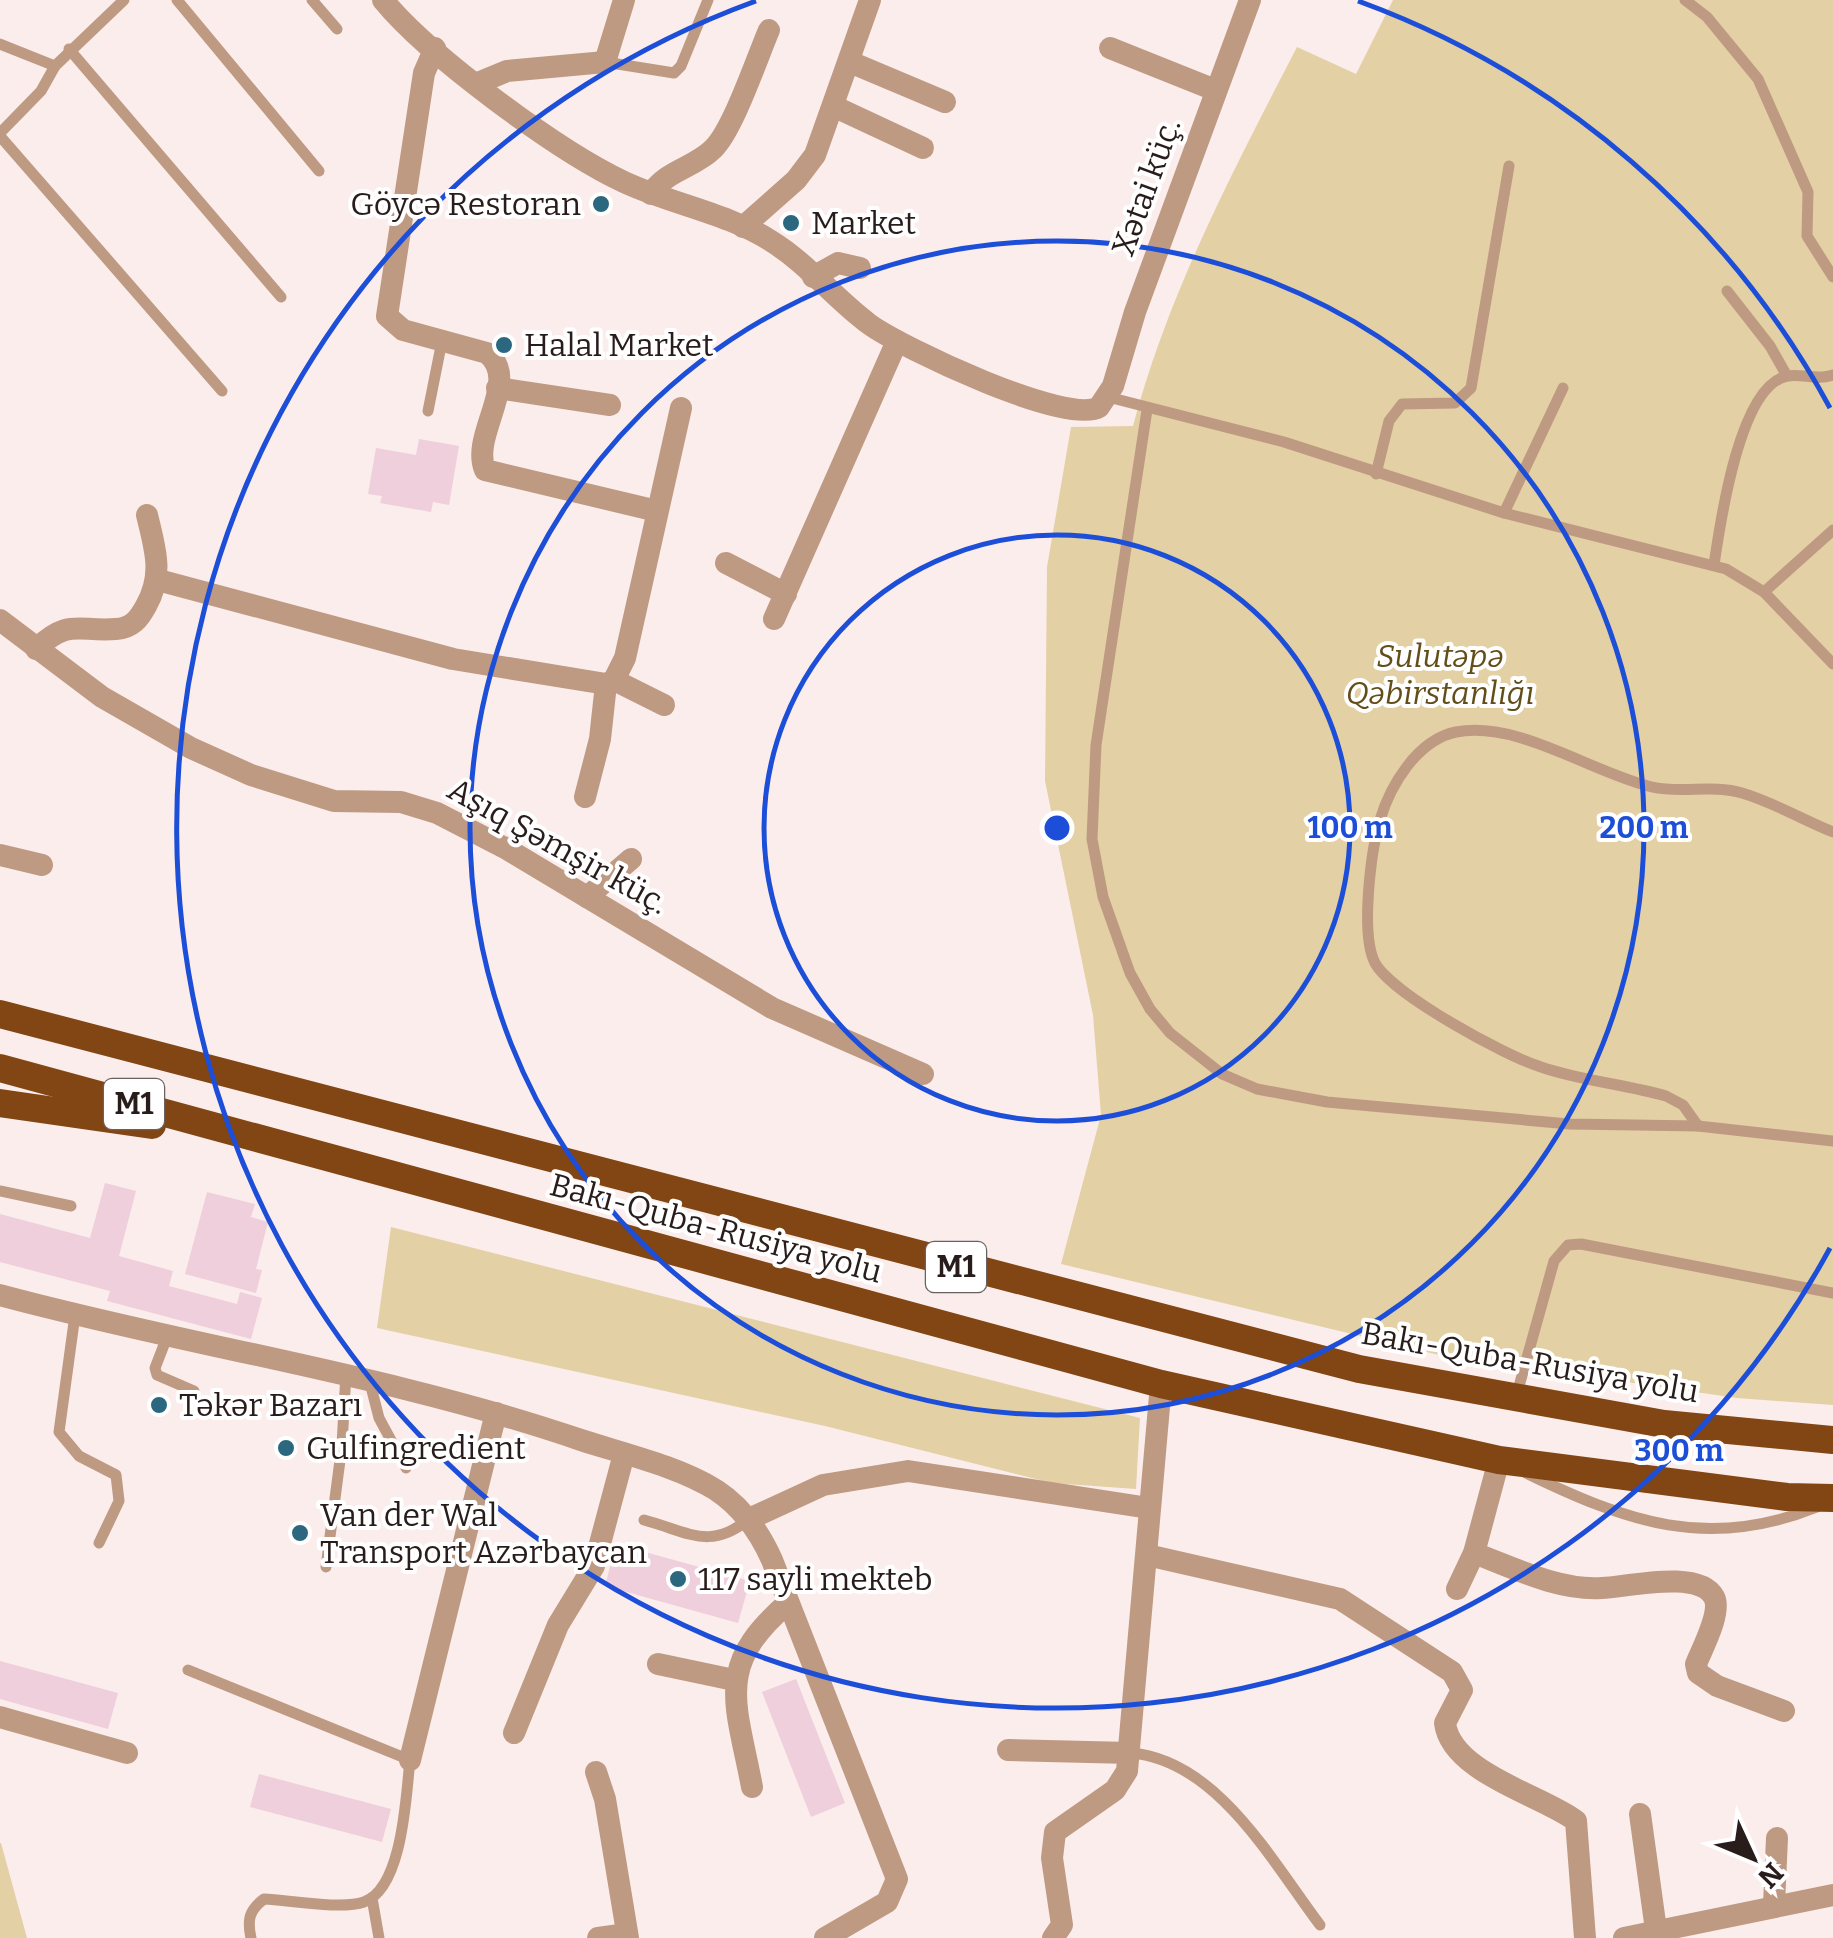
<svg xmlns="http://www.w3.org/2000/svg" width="1833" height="1938" font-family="Bitter,serif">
<rect width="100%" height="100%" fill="#fbedec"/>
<g fill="#e4d0a5">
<path d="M1393,0h440v1405l-96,-7 -298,-43 -378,-91 40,-149 -8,-100 -48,-234 2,-214 24,-140 62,-1c35,-133 101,-257 164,-379l59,27z"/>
<polygon points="391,1227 1140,1418 1136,1489 1052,1483 825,1426 377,1328"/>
<polygon points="0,1843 1,1843 27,1938 0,1938"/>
</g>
<g fill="#eecfdb">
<polygon points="419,439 459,446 449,505 433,502 431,512 380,503 382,496 368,494 376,448 416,455"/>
<polygon points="105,1183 136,1191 119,1256 173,1271 169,1286 237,1304 240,1292 262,1298 251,1339 107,1301 110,1291 0,1262 0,1214 90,1238"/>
<polygon points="207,1192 255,1204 251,1217 268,1222 256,1269 262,1270 256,1293 185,1274"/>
<polygon points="616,1544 750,1581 738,1623 605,1586"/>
<polygon points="0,1661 118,1693 108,1729 0,1699"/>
<polygon points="796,1679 845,1803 811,1817 762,1692"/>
<polygon points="259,1774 391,1809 382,1842 250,1807"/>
</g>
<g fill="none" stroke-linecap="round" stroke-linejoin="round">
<g stroke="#bf9a82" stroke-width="11">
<polyline points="177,0 319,171"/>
<polyline points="312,0 337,29"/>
<polyline points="1685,0 1707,17 1758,79 1808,192 1807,236 1833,277"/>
<polyline points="0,44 55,66 124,0"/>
<polyline points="69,49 281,297"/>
<polyline points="605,62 674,73 681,66 708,0"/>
<polyline points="0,133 41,91 55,66"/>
<polyline points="0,136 222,391"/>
<polyline points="1727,291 1770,346 1787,376"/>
<polyline points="1108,397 1284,442 1504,513 1726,569 1764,592 1833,664"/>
<polyline points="1147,410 1096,745 1092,839 1103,897 1130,973 1150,1009 1170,1033 1222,1074 1257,1089 1327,1102 1569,1124 1698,1126 1833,1141"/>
<polyline points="428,411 442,341"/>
<polyline points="1376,474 1389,421 1402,404 1455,403 1471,388 1509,166"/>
<polyline points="1504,513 1563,388"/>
<path d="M1714,565c6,-41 25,-179 73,-189 15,-3 30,5 46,-1"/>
<polyline points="1764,592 1833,530"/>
<path d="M1698,1126l-15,-21 -17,-9c-41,-12 -85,-15 -125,-29 -36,-11 -149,-73 -166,-104 -15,-29 -4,-112 5,-143 10,-34 37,-80 76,-88 62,-12 136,41 196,55 30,7 60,-3 90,6 31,9 61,27 91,39"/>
<polyline points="0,1191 71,1206"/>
<polyline points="75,1315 59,1432 79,1456 116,1475 119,1501 99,1543"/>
<polyline points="167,1337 155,1368 157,1375 194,1391"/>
<polyline points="369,1379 379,1418 406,1468"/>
<polyline points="1516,1397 1554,1261 1568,1245 1581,1244 1833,1293"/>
<path d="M1526,1473c101,49 182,78 291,34"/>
<path d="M644,1520c45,12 66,31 105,-1"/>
<polyline points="326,1567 342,1445 346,1373"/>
<path d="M188,1670l222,90c-4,35 -7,128 -46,142 -23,8 -75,-2 -100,-3 -15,11 -17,21 -13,39"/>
<path d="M1130,1753c87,6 143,110 190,172"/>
<polyline points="372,1898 379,1938"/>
</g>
<g stroke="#bf9a82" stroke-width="22">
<path d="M383,0c46,56 175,151 241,182 47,22 103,31 147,59 36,22 64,58 98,83 33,24 198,102 230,83l14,-21 22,-74 115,-312"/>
<path d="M435,48l-11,25 -37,243 16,14 84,23c35,27 -17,82 -2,117l172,41"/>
<polyline points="1110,48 1215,90"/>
<polyline points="850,62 945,102"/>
<polyline points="478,83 507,71 605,62 624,0"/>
<polyline points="833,106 923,148"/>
<path d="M651,194c15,-24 43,-26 62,-45 20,-19 44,-91 56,-119"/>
<polyline points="743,227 796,180 815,155 870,0"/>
<polyline points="813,277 838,263 860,268"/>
<polyline points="497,388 610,405"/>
<polyline points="726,563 786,594"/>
<polyline points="158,580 453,659 606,684 614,680 625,658 681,408"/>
<polyline points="774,619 897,341"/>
<polyline points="0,620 102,697 191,748 251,775 334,801 401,802 437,813 507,849 772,1008 923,1074"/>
<path d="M36,649c33,-31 41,-17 80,-20 16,-1 23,-10 30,-23 18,-32 9,-57 1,-91"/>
<polyline points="614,680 664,705"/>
<polyline points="585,797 600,739 606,684"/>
<polyline points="0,855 42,865"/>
<polyline points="587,897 631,859"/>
<path d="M0,1295c193,52 391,80 581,145 43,14 96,26 135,50 26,17 43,41 56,70l125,319 -10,23 -62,36"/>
<polyline points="749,1519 823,1485 908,1471 1149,1508"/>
<path d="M1474,1553c40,15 85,38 128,35 25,-1 97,-19 112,9 8,15 -12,52 -18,67l2,9 19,13 67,25"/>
<path d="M1147,1555l193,44 112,73 10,18 -17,33c6,50 99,73 131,98l9,117"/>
<polyline points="1457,1589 1474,1553 1499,1460"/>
<polyline points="658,1664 734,1680"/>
<polyline points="0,1717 127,1753"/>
<polyline points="514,1733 558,1625 594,1566 624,1454"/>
<polyline points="1008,1750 1130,1753"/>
<polyline points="410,1760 496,1413"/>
<polyline points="596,1772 605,1799 628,1938"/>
<path d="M752,1787c-16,-85 -38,-121 36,-184"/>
<polyline points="1640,1814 1656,1930"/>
<polyline points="1774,1904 1777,1838"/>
<polyline points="598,1938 627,1934"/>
<polyline points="1053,1938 1062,1925 1052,1858 1055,1832 1115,1790 1127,1771 1161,1384"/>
<polyline points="1624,1938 1833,1895"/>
</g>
<g stroke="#824614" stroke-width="28">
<polyline points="0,1014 1359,1369 1664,1424 1833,1440"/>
<polyline points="0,1068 1161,1384 1499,1460 1787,1497 1833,1498"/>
<polyline points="0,1103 152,1125"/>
</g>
</g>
<g fill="none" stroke="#1d4ed8" stroke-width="5">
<circle cx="1057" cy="828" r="293"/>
<circle cx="1057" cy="828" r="587"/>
<path d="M1830 1248A880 880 0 1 1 756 1M1358 1A880 880 0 0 1 1830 408"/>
</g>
<g fill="#2b677e" stroke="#fff" stroke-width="4">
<circle cx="601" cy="204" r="10"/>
<circle cx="791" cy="223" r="10"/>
<circle cx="504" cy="345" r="10"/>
<circle cx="159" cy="1405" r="10"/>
<circle cx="286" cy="1448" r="10"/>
<circle cx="300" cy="1533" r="10"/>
<circle cx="678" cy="1579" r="10"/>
</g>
<g text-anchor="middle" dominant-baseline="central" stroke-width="8" stroke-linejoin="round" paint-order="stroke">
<g fill="#fff" stroke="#696160" stroke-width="2.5">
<rect x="104" y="1079" width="60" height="50" rx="8"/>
<rect x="926" y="1242" width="60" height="50" rx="8"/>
</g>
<g font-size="30" font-weight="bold" fill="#291d1c">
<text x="134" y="1104">M1</text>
<text x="956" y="1267">M1</text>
</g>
<g font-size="32" fill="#291d1c" stroke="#fff">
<text transform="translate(1146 187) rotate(-70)">Xətai küç.</text>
<text transform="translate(558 846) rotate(29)">Aşıq Şəmşir küç.</text>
<text transform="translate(716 1228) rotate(15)">Bakı-Quba-Rusiya yolu</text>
<text transform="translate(1530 1362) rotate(10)">Bakı-Quba-Rusiya yolu</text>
</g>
<g font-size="32" fill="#291d1c" stroke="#fff" text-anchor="start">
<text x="581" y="204" text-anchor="end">Göycə Restoran</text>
<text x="811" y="223">Market</text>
<text x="524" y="345">Halal Market</text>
<text x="179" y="1405">Təkər Bazarı</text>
<text x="306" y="1448">Gulfingredient</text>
<text x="320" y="1515">Van der Wal<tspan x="320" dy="37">Transport Azərbaycan</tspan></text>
<text x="698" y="1579">117 sayli mekteb</text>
</g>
<g font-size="32" font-style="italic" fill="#634e1a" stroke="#fff">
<text x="1440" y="656">Sulutəpə<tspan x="1440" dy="37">Qəbirstanlığı</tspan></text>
</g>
</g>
<circle cx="1057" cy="828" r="15" fill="#1d4ed8" stroke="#fff" stroke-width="5"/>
<g font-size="30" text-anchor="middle" font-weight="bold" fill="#1d4ed8" stroke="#fff" stroke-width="8" stroke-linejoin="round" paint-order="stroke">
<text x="1350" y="838">100 m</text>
<text x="1644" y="838">200 m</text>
<text x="1679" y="1461">300 m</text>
</g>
<g transform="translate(1753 1858) rotate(134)" stroke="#ffffff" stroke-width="8" paint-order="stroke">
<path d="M0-8L18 38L0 25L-18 38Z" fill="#291d1c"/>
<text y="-15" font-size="28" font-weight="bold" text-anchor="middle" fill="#291d1c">N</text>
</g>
</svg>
